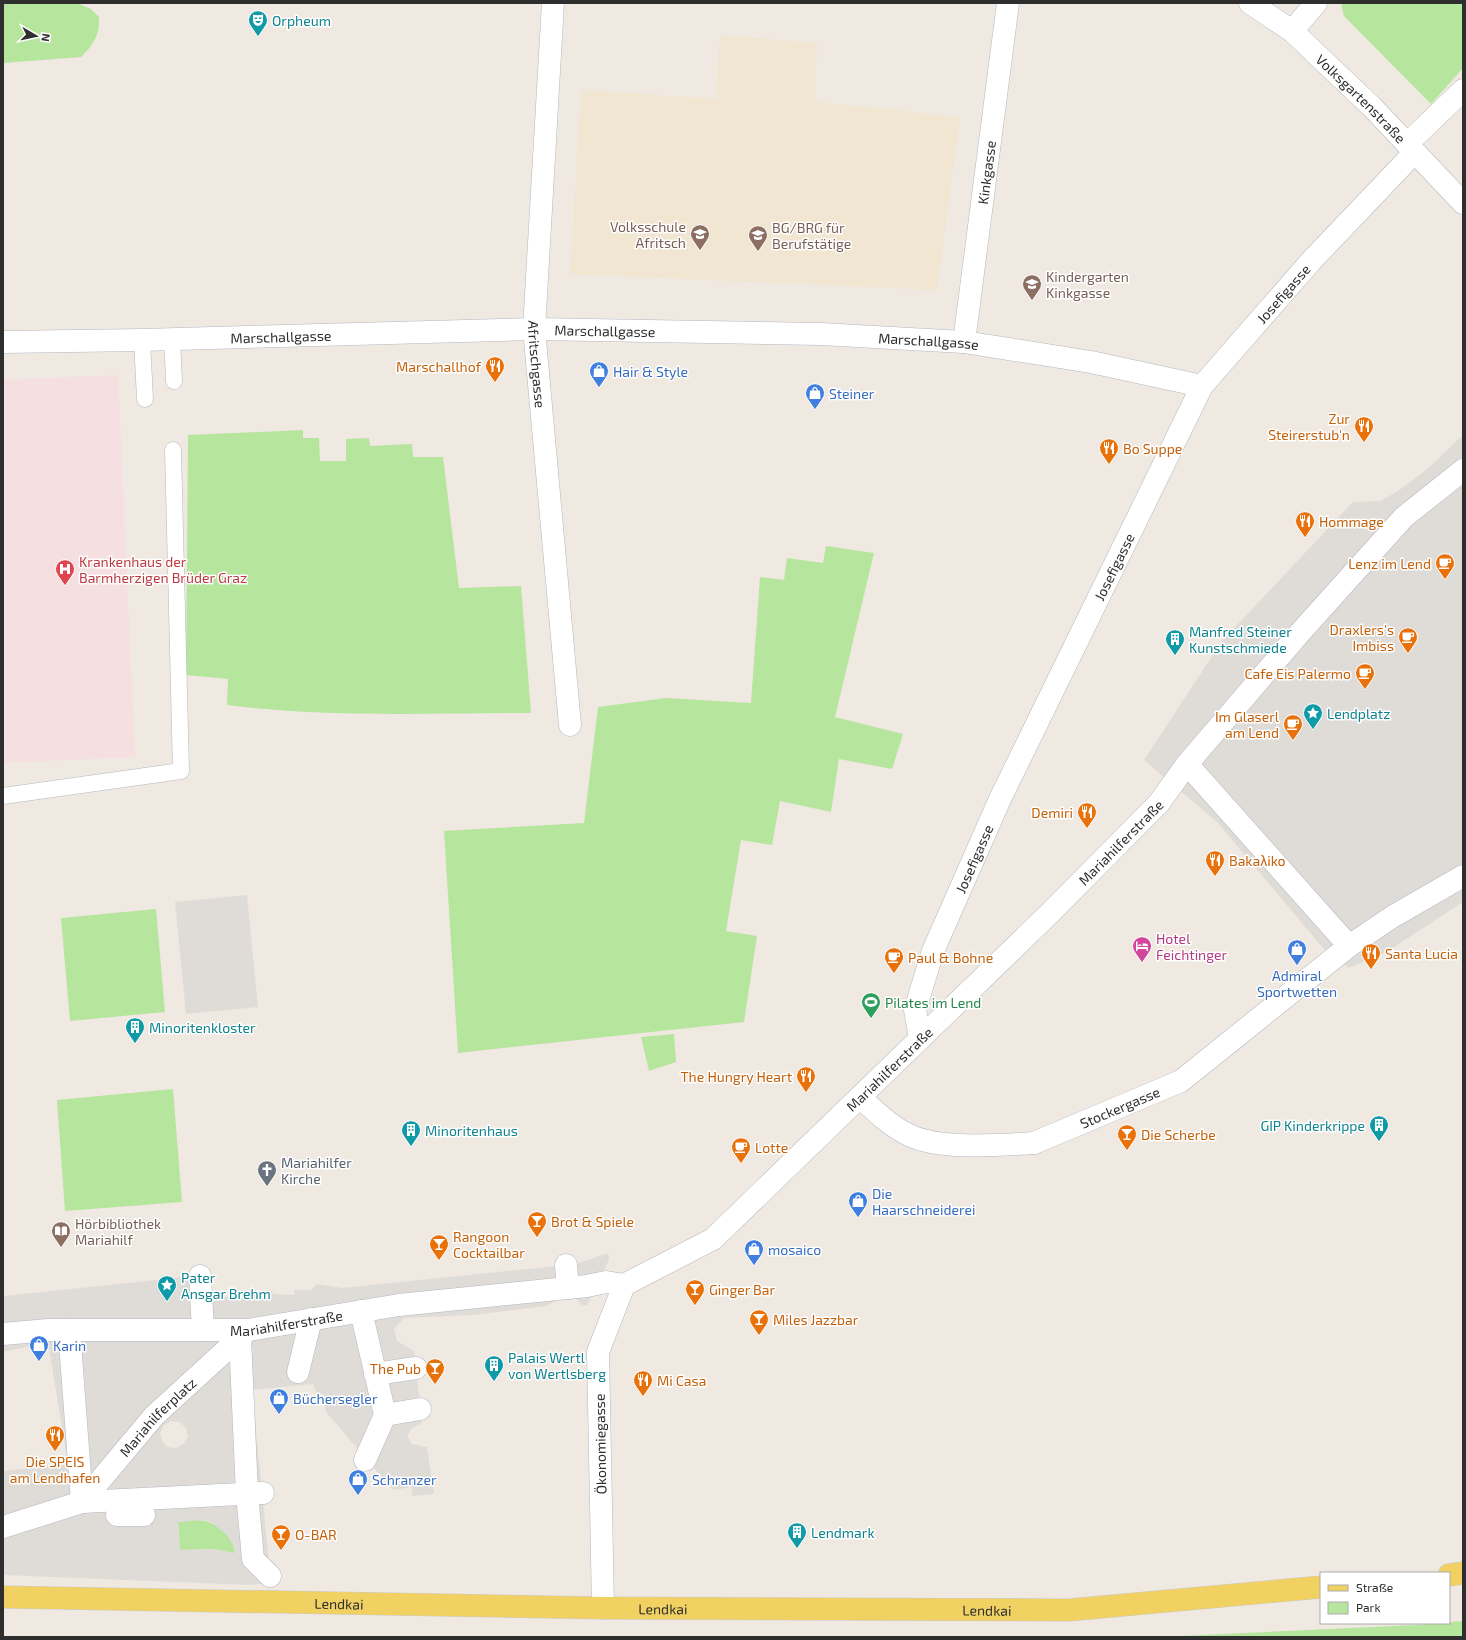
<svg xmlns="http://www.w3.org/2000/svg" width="1466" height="1640" font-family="'Exo 2',sans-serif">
<rect width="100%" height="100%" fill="#efe9e1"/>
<polygon fill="#f0e6d1" points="720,35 817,43 815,102 887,109 960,118 937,290 570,274 581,90 716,99"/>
<polygon fill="#f5dfe0" points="118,375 135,757 3,763 3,380"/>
<g fill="#b6e59e">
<path d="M3,3h74l14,6 8,8c1,18 -6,28 -18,40l-78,6z"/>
<polygon points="1341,3 1463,3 1463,68 1431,104 1344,16"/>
<path d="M303,430v8h16l1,23h26v-22l23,-1 1,8 42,-2 1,13h30l16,131 62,-2 10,127c-101,0 -204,5 -304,-8l1,-26 -42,-4 2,-240z"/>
<polygon points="826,546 874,553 835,717 903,734 892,769 839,759 831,812 780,801 772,845 741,840 726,931 757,936 744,1022 458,1053 444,831 584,823 598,707 666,698 751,703 760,577 784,580 787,558 823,563"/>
<polygon points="156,909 165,1012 70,1021 61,918"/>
<polygon points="674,1034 676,1062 649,1071 641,1037"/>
<polygon points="173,1089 182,1202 65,1211 57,1100"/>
<path d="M196,1520c19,0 38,15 39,34l-21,-5 -34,1 -2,-28z"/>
<polygon points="1463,1621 1463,1637 1159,1637 1416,1625"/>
</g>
<g fill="#dfdcd8" fill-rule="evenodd">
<polygon points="1463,435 1463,902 1388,951 1349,968 1323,948 1218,823 1144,760 1222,641 1353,502 1380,501 1398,491 1427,469"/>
<polygon points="247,895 258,1007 186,1014 175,902"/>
<path d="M608,1253l1,6 -10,24 -12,22h-5l-8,-8 -11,-1 -16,10 -75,9 -68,3 -10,11 3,12 17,10 8,72 -10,5 -5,8 5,8 15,3 7,47 -22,2v-9l-19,3 -67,-78 -3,-18h-6l-4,-10 -61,6 19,193 -22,2 -246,-10v-104l65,-7 -20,-122 -45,10v-56l201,-21 3,17 7,6 22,-2 4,2 13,-1v-5l19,-1 1,3 22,1 -1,-5h17l6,-6 25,4 234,-24zM171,1421l9,1 6,6 2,8 -4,8 -8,4 -8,-1 -6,-6 -2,-8 4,-8zM202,1520l9,2 16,13 8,14v4l-21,-4 -34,1 -2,-28z"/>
</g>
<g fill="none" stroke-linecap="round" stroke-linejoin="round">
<defs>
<g id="service">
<polyline points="172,339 174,381"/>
<polyline points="142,340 145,399"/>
<polyline points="3,796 181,771 173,450"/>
</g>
<g id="pedestrian">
<path id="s1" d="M1034,1143l147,-62 168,-135"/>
<polyline points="566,1265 568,1288"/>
<polyline points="200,1276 203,1330"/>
<polyline points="361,1311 385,1415 365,1460"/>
<polyline points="69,1330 82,1502"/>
<path id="s2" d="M3,1334l45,-4h200l151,-25 188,-19 19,-4 18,3"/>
<polyline points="240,1338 247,1493 253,1559 270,1576"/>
<polyline points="298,1372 311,1319"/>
<polyline points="375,1374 416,1368"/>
<polyline points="385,1415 420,1409"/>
<path id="s3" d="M82,1502l72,-86 93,-85"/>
<polyline points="117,1515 144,1515"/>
<polyline points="3,1527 82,1502 263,1493"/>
</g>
<g id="minor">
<path id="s4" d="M553,3l-19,326 36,396"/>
<polyline points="1292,31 1316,3"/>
<polyline points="1407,144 1463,90"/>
<path id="s5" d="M3,342l139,-2 392,-11 287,5 143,8 127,20 111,24"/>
<path id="s6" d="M964,342l44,-339"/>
<polyline points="1187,764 1349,946 1392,917 1463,876"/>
<path id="s7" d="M920,1038l-5,-28 18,-59 67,-152 202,-413 110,-126 102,-107"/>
<path d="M860,1097c15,14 30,29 49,38 30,15 91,10 125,8"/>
<path id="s8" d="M603,1608l-5,-256 26,-67 89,-46 336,-325 110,-111 28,-39 110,-128 107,-119 59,-47"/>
</g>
<g id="secondary">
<path id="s9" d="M1250,3l42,28 80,76 91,96"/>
</g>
<g id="primary">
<polyline points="1449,1575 1463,1573"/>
<path id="s10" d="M3,1597l600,11 466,2 252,-23"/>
</g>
</defs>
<use href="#service" stroke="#b4b7c1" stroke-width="17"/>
<use href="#pedestrian" stroke="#b4b7c1" stroke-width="23"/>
<use href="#minor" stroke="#b4b7c1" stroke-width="23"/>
<use href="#secondary" stroke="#b4b7c1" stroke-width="23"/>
<use href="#primary" stroke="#c9c9c9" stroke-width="23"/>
<use href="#service" stroke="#fff" stroke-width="16"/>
<use href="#pedestrian" stroke="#fff" stroke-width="22"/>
<use href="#minor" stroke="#fff" stroke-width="22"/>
<use href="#secondary" stroke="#fff" stroke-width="22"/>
<use href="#primary" stroke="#f2d163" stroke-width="22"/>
</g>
<defs>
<symbol id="theatre-pin" viewBox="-11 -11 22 30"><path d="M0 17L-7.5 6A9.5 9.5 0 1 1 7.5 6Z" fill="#0f9aa8" stroke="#fff"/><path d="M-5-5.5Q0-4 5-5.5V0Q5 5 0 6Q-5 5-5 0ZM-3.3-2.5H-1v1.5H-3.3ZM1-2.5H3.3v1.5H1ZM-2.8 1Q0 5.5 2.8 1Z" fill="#fff"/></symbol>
<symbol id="school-pin" viewBox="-11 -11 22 30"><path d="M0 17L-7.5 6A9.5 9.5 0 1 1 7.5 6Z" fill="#8d6e63" stroke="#fff"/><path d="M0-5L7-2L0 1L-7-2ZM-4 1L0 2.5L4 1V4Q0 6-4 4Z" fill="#fff"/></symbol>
<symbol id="restaurant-pin" viewBox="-11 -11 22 30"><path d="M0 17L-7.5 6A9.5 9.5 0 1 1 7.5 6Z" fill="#e8710a" stroke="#fff"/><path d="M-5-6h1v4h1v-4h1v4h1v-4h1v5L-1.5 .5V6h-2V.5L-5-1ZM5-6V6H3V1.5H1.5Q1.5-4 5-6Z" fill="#fff"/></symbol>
<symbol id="shop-pin" viewBox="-11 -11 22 30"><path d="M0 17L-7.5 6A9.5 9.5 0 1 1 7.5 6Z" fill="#3f7fe0" stroke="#fff"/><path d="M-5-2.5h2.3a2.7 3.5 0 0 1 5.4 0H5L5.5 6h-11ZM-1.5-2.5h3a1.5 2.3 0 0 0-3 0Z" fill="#fff"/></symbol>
<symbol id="cafe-pin" viewBox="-11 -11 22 30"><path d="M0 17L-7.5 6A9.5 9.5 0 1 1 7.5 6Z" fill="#e8710a" stroke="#fff"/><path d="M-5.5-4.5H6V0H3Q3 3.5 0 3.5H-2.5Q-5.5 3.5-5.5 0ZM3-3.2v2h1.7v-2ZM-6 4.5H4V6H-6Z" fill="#fff"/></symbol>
<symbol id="hospital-pin" viewBox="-11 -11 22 30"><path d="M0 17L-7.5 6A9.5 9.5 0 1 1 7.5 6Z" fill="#e0444e" stroke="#fff"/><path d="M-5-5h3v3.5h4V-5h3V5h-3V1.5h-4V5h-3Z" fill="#fff"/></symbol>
<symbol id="building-pin" viewBox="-11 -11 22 30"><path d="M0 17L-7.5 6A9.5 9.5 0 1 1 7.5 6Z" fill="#0f9aa8" stroke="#fff"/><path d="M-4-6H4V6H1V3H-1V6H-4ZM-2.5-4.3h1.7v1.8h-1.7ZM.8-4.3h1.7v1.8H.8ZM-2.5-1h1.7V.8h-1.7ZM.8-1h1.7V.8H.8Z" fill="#fff"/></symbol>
<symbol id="sight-pin" viewBox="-11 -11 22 30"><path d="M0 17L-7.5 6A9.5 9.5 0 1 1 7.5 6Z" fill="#0f9aa8" stroke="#fff"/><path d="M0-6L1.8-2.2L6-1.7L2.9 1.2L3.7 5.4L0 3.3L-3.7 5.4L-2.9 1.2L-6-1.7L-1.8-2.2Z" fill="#fff"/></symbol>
<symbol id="hotel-pin" viewBox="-11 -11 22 30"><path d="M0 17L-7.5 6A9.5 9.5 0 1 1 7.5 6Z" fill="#d1479c" stroke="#fff"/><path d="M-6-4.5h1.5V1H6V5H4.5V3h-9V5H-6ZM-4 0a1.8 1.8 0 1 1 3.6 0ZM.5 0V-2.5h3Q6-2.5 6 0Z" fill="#fff"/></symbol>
<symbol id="stadium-pin" viewBox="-11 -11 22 30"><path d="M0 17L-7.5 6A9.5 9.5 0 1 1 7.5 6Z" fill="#2e9e5b" stroke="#fff"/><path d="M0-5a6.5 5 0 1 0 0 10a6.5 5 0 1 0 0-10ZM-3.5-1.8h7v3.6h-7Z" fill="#fff"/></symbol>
<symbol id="bar-pin" viewBox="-11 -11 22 30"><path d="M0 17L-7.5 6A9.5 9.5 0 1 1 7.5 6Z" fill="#e8710a" stroke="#fff"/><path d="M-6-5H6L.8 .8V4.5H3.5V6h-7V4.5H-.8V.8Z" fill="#fff"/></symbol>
<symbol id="church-pin" viewBox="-11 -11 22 30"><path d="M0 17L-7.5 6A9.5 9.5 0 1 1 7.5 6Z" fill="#6b7280" stroke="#fff"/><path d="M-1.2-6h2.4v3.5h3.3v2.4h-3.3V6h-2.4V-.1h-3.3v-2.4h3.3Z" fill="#fff"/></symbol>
<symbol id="library-pin" viewBox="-11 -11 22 30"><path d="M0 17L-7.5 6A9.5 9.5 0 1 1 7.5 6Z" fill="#8d6e63" stroke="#fff"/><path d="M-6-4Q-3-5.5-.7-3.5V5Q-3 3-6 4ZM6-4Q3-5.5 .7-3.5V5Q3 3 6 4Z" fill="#fff"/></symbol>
</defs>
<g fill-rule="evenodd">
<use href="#theatre-pin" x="247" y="9" width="22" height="30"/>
<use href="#school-pin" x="689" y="223" width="22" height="30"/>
<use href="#school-pin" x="747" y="224" width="22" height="30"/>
<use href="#school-pin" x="1021" y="273" width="22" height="30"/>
<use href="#restaurant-pin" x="484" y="355" width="22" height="30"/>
<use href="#shop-pin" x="588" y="360" width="22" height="30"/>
<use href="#shop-pin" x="804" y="382" width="22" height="30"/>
<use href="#restaurant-pin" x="1353" y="415" width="22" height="30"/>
<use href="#restaurant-pin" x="1098" y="437" width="22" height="30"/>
<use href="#restaurant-pin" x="1294" y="510" width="22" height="30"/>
<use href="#cafe-pin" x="1434" y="552" width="22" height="30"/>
<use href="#hospital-pin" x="54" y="558" width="22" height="30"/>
<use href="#cafe-pin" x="1397" y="626" width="22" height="30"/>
<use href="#building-pin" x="1164" y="628" width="22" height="30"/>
<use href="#cafe-pin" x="1354" y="662" width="22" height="30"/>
<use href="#sight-pin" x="1302" y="702" width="22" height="30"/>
<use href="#cafe-pin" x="1282" y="713" width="22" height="30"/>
<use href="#restaurant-pin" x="1076" y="801" width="22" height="30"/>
<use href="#restaurant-pin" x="1204" y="849" width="22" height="30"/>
<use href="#hotel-pin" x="1131" y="935" width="22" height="30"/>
<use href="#shop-pin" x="1286" y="938" width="22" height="30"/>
<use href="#restaurant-pin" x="1360" y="942" width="22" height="30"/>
<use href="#cafe-pin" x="883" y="946" width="22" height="30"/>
<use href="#stadium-pin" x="860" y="991" width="22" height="30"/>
<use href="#building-pin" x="124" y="1016" width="22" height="30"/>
<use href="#restaurant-pin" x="795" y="1065" width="22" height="30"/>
<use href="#building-pin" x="1368" y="1114" width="22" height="30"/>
<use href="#building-pin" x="400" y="1119" width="22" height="30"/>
<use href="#bar-pin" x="1116" y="1123" width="22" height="30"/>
<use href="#cafe-pin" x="730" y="1136" width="22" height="30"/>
<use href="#church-pin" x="256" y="1159" width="22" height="30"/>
<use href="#shop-pin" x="847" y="1190" width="22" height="30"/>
<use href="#bar-pin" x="526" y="1210" width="22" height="30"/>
<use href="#library-pin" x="50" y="1220" width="22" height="30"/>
<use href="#bar-pin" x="428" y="1233" width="22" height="30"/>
<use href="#shop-pin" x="743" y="1238" width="22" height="30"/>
<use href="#sight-pin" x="156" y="1274" width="22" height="30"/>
<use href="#bar-pin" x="684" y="1278" width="22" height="30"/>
<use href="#bar-pin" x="748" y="1308" width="22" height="30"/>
<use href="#shop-pin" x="28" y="1334" width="22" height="30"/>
<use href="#building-pin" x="483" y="1354" width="22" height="30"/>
<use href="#bar-pin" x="424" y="1357" width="22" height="30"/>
<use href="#restaurant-pin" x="632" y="1369" width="22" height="30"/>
<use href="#shop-pin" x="268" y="1387" width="22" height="30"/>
<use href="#restaurant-pin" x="44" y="1424" width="22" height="30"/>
<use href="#shop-pin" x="347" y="1468" width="22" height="30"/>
<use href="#building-pin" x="786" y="1521" width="22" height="30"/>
<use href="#bar-pin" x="270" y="1523" width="22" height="30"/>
</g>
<g text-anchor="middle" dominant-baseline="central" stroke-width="3" stroke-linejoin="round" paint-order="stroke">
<g font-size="14" fill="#0d838f" stroke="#fff" text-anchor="start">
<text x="272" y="20">Orpheum</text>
<text x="1189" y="631">Manfred Steiner<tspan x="1189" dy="16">Kunstschmiede</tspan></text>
<text x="1327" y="713">Lendplatz</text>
<text x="149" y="1027">Minoritenkloster</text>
<text x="1365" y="1125" text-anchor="end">GIP Kinderkrippe</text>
<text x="425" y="1130">Minoritenhaus</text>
<text x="181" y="1277">Pater<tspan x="181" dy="16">Ansgar Brehm</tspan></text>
<text x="508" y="1357">Palais Wertl<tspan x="508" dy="16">von Wertlsberg</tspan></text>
<text x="811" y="1532">Lendmark</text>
</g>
<g font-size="14" fill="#2e2e2e" stroke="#fff">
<text stroke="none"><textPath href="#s9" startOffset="147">Volksgartenstraße</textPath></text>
<text stroke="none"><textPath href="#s6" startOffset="171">Kinkgasse</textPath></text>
<text stroke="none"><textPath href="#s7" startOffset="839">Josefigasse</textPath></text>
<text stroke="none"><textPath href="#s5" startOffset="602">Marschallgasse</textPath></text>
<text stroke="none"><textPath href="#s5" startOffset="278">Marschallgasse</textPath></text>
<text stroke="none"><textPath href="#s5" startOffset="926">Marschallgasse</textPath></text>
<text stroke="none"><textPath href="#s4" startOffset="362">Afritschgasse</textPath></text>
<text stroke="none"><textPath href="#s7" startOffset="515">Josefigasse</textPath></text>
<text stroke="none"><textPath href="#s8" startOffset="997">Mariahilferstraße</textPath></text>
<text stroke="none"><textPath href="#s7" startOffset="191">Josefigasse</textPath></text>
<text stroke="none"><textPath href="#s8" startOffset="673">Mariahilferstraße</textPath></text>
<text stroke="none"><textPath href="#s1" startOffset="93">Stockergasse</textPath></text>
<text stroke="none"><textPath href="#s2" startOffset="284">Mariahilferstraße</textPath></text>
<text stroke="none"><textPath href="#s3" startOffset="114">Mariahilferplatz</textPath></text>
<text transform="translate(600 1444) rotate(-91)">Ökonomiegasse</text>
<text stroke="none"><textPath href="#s10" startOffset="336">Lendkai</textPath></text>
<text stroke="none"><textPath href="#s10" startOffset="660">Lendkai</textPath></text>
<text stroke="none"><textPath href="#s10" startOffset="984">Lendkai</textPath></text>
</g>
<g font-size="14" fill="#785e54" stroke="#fff" text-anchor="start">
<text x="686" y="226" text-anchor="end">Volksschule<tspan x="686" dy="16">Afritsch</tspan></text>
<text x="772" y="227">BG/BRG für<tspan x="772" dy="16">Berufstätige</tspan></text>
<text x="1046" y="276">Kindergarten<tspan x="1046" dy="16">Kinkgasse</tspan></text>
<text x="75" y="1223">Hörbibliothek<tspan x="75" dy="16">Mariahilf</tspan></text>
</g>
<g font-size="14" fill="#c56008" stroke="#fff" text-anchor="start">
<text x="481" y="366" text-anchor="end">Marschallhof</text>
<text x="1350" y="418" text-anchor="end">Zur<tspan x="1350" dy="16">Steirerstub'n</tspan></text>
<text x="1123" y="448">Bo Suppe</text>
<text x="1319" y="521">Hommage</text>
<text x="1431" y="563" text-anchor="end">Lenz im Lend</text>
<text x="1394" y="629" text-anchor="end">Draxlers's<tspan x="1394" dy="16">Imbiss</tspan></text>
<text x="1351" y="673" text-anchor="end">Cafe Eis Palermo</text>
<text x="1279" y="716" text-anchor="end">Im Glaserl<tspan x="1279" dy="16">am Lend</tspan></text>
<text x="1073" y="812" text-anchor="end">Demiri</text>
<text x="1229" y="860">Bakaλiko</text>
<text x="1385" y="953">Santa Lucia</text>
<text x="908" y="957">Paul &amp; Bohne</text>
<text x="792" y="1076" text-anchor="end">The Hungry Heart</text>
<text x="1141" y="1134">Die Scherbe</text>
<text x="755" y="1147">Lotte</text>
<text x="551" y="1221">Brot &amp; Spiele</text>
<text x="453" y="1236">Rangoon<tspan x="453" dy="16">Cocktailbar</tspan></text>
<text x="709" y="1289">Ginger Bar</text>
<text x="773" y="1319">Miles Jazzbar</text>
<text x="421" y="1368" text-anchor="end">The Pub</text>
<text x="657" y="1380">Mi Casa</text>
<text x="55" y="1461" text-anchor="middle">Die SPEIS<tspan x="55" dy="16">am Lendhafen</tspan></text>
<text x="295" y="1534">O-BAR</text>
</g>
<g font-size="14" fill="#366cbe" stroke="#fff" text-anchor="start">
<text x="613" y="371">Hair &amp; Style</text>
<text x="829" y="393">Steiner</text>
<text x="1297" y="975" text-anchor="middle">Admiral<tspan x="1297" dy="16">Sportwetten</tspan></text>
<text x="872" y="1193">Die<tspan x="872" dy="16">Haarschneiderei</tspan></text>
<text x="768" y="1249">mosaico</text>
<text x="53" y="1345">Karin</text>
<text x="293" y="1398">Büchersegler</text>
<text x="372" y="1479">Schranzer</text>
</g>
<g font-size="14" fill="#be3a42" stroke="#fff" text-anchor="start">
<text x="79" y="561">Krankenhaus der<tspan x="79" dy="16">Barmherzigen Brüder Graz</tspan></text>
</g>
<g font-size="14" fill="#b23c85" stroke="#fff" text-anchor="start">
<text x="1156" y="938">Hotel<tspan x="1156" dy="16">Feichtinger</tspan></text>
</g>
<g font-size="14" fill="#27864d" stroke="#fff" text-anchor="start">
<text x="885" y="1002">Pilates im Lend</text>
</g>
<g font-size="14" fill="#5b616d" stroke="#fff" text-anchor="start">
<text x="281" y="1162">Mariahilfer<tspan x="281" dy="16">Kirche</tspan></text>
</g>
</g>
<rect width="1466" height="1640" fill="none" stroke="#2e2e2e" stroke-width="8"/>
<rect x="1320" y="1572" width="130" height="52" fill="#ffffff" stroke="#ababab"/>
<rect x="1328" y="1585" width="20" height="6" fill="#f2d163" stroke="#ababab"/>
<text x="1356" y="1592" font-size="12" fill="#2e2e2e">Straße</text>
<rect x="1328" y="1602" width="20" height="12" fill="#b6e59e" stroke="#ababab"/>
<text x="1356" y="1612" font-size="12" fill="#2e2e2e">Park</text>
<g transform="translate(36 36) rotate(99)" stroke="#ffffff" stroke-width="3" paint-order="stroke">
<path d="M0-3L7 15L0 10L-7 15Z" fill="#2e2e2e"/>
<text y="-6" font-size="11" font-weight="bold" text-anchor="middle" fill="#2e2e2e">N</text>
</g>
</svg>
